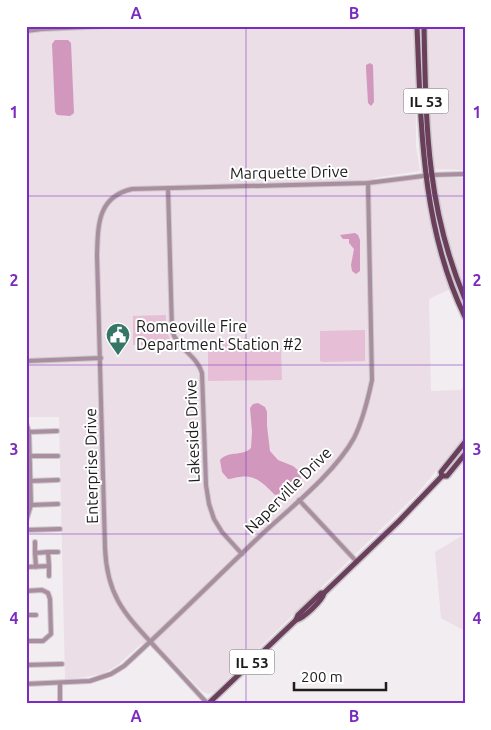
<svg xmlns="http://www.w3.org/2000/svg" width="491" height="730" font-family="Ubuntu,sans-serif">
<rect width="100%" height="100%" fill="#f2edf0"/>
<g fill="#ebdee6">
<polygon points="26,26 415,26 416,146 420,171 374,178 378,184 418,179 424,182 438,251 450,289 429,299 431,391 461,390 465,384 465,436 417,494 214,692 208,694 202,691 157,645 141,644 119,664 103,674 65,680 59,417 26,417"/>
<polygon points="428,26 465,26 465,170 433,169 429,136"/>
<polygon points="434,178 465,178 465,289 463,289 457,274 443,228"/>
<polygon points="465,534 465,631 441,618 435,552"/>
</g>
<g fill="#e6bed6">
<polygon points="431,199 447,256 465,304 465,312 448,265"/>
<polygon points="166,315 166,329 172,345 133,345 133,316"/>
<polygon points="365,330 365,361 323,362 320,361 320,331"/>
<polygon points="265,340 265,342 270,342 270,349 281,348 282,380 208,381 208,341"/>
</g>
<g fill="#d297bd">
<polygon points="55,40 68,40 71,43 74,113 70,116 57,115 55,112 52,44"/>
<polygon points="370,63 373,65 374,102 371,106 368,103 366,68 366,65"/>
<polygon points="355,233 358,235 360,240 360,271 356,274 352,271 351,265 354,249 349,243 349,239 343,239 340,235"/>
<path d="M258,403l7,4 2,5v14l3,25 8,9 15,6 7,6 1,7 -3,2 -7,1 -11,12 -5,1c-10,-10 -19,-21 -35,-18 -4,0 -8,2 -12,2l-6,-7 -2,-12c9,-10 22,-3 31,-12l1,-16 -2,-24 3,-4z"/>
</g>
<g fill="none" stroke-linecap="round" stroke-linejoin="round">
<defs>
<g id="minor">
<polyline points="26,31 42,29 108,26"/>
<path d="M168,188l4,142c4,18 25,25 30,43l4,112 3,19 5,15 8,13 20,22"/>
<polyline points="26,361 101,358"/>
<polyline points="26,423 29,432 31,505 26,521"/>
<polyline points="29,432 57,431"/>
<polyline points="29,456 58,456"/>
<polyline points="30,481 58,480"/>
<polyline points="299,500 357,562"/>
<polyline points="31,505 58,504"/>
<polyline points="26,530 60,529"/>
<polyline points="35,542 35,553"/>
<polyline points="48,552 58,552"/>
<polyline points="49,566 49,576"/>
<polyline points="26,567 49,566 48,552 35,553 36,567"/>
<polyline points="26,591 42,590 48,593 50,599 51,634 43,641 26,641"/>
<polyline points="26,615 36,615"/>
<polyline points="26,665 62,664"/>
<polyline points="60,683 60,704"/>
<path d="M26,684l64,-3 21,-7 13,-8c46,-42 90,-86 135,-129 30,-28 76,-64 95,-99 9,-18 14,-39 18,-58l-4,-197"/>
<path d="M208,704c-17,-18 -33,-36 -50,-54 -32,-35 -51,-52 -53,-102l-8,-293c1,-29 0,-58 35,-66l236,-6 63,-8 34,-1"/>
</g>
<g id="major">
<path d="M417,26c4,98 4,200 48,291"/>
<path d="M424,26c2,98 2,181 41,273"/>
<polyline points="442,476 441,472 465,442"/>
<path d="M296,620c7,-1 27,-20 28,-27"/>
<polyline points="208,704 296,620 298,615 321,593 324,593 399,521 442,476 447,476 465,454"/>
</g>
</defs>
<use href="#minor" stroke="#ccc7ca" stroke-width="6"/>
<use href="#major" stroke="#ccc7ca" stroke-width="8"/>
<use href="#minor" stroke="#a88e9e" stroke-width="4"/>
<use href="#major" stroke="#6a3f5b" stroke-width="5"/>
</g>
<path fill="none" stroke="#7b2cbf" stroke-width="1" stroke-opacity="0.55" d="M246,26v678M26,196h439M26,365h439M26,534h439"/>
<defs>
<symbol id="civic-pin" viewBox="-11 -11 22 30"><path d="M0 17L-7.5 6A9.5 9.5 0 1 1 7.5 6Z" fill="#357666" stroke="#fff"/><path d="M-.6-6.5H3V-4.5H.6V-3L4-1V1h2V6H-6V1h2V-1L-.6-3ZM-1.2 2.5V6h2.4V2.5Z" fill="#fff"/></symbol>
</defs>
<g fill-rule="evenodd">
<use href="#civic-pin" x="104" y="321" width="28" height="38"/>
</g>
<g text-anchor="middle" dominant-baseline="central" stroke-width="4" stroke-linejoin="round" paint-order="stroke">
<g fill="#fff" stroke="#626061" stroke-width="1">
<rect x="403.5" y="88.5" width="45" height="25" rx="4"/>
<rect x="229.5" y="649.5" width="45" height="25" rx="4"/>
</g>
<g font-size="15" font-weight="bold" fill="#1e1c1d">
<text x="426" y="101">IL 53</text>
<text x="252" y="662">IL 53</text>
</g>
<g font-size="16" fill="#1e1c1d" stroke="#fff">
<text transform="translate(289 172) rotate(-1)">Marquette Drive</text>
<text transform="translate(192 431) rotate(-92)">Lakeside Drive</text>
<text transform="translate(91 466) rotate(-91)">Enterprise Drive</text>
<text transform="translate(288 490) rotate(-45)">Naperville Drive</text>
</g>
<g font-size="16" fill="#1e1c1d" stroke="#fff" text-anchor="start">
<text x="136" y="326">Romeoville Fire<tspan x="136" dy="18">Department Station #2</tspan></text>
</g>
</g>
<rect width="491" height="730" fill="none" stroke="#ffffff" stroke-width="55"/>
<path d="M294 682v8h92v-8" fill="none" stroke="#1e1c1d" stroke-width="2.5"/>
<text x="301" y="682" font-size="15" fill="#1e1c1d" stroke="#ffffff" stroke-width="4" paint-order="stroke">200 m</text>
<rect x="28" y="28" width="436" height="674" fill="none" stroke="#7b2cbf" stroke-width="2"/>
<g font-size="16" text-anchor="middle" font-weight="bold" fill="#7b2cbf">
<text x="136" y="19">A</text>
<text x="354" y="19">B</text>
<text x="14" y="118">1</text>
<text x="477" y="118">1</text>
<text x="14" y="286">2</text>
<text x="477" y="286">2</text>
<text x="14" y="455">3</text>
<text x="477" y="455">3</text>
<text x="14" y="624">4</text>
<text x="477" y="624">4</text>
<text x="136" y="722">A</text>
<text x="354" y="722">B</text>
</g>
</svg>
